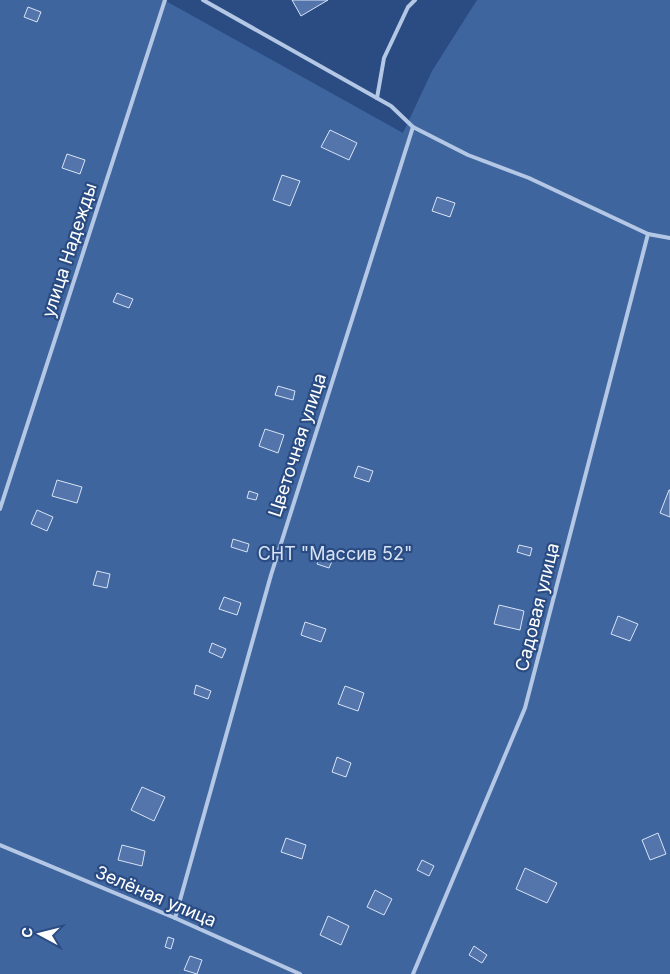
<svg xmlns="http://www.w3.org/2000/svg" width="670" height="974" font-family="Inter,sans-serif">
<rect width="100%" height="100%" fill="#2a4c83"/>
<polygon fill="#3f659f" points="0,0 164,0 403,133 432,71 477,0 670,0 670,974 0,974"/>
<g fill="#5375ab" stroke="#d7e3f5">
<polygon points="292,0 328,0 301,16"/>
<polygon points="28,7 41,12 37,22 24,17"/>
<polygon points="330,130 357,143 349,160 321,147"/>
<polygon points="67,154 85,160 80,174 62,168"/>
<polygon points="282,175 300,181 290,206 273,200"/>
<polygon points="437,197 455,203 450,217 432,211"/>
<polygon points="117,293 133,299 129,308 113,302"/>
<polygon points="278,386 295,391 293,400 275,395"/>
<polygon points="265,429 284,435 278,453 259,446"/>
<polygon points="358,466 373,471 369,482 354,477"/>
<polygon points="57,480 82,487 77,503 52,496"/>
<polygon points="669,490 670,490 670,517 660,513"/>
<polygon points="249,491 258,494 256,500 247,498"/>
<polygon points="37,510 53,517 47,531 31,524"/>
<polygon points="233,539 249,544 247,552 231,547"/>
<polygon points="519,545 532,548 530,556 517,552"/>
<polygon points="321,554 333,559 329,568 317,564"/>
<polygon points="97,571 110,574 107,588 93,585"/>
<polygon points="224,597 241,603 237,615 219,609"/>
<polygon points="499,605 524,611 520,630 494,624"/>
<polygon points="618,616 638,624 630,641 611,634"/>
<polygon points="305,622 326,629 321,642 301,635"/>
<polygon points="212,643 226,649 222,658 209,652"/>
<polygon points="196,685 211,691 208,699 194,694"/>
<polygon points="345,686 364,693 358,711 338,704"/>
<polygon points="337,757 351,763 346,777 332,772"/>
<polygon points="142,787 165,797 154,821 131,810"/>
<polygon points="658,833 666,854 650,860 642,840"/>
<polygon points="286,838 306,845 302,859 281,852"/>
<polygon points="122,845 145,851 142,866 118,860"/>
<polygon points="422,860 434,866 429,876 417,870"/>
<polygon points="525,868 557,883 547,903 516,889"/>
<polygon points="375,890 392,899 384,915 367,907"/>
<polygon points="328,916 349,926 341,945 320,935"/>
<polygon points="168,937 174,939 171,949 165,947"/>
<polygon points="474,946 487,955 482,963 469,955"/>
<polygon points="190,956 202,960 197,974 184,970"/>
</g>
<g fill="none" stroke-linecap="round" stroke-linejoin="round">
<g stroke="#b4c8e6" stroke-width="4">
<polyline points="203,0 391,106 413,127 468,155 529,178 648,234 670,238"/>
<polyline points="377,98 384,58 408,7 415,0"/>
<polyline points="0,509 165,0"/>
<polyline points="0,845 175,918 300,974"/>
<polyline points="175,918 271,575 413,127"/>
<polyline points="413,974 525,708 648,234"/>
</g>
</g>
<g text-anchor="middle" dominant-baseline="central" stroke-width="4.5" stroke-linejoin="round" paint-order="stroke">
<g font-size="18" fill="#fff" stroke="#2a4c83">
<text transform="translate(69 250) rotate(-72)">улица Надежды</text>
<text transform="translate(297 445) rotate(-72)">Цветочная улица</text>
<text transform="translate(537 607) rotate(-76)">Садовая улица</text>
<text transform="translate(156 896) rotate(23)">Зелёная улица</text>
</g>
<g font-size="18" fill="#d7e3f5" stroke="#2a4c83">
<text x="335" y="553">СНТ "Массив 52"</text>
</g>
</g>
<g transform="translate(40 934) rotate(277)" stroke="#2a4c83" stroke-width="4" paint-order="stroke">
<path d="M0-4L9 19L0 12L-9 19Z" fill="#ffffff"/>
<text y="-8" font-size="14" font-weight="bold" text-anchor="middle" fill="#ffffff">С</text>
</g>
</svg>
